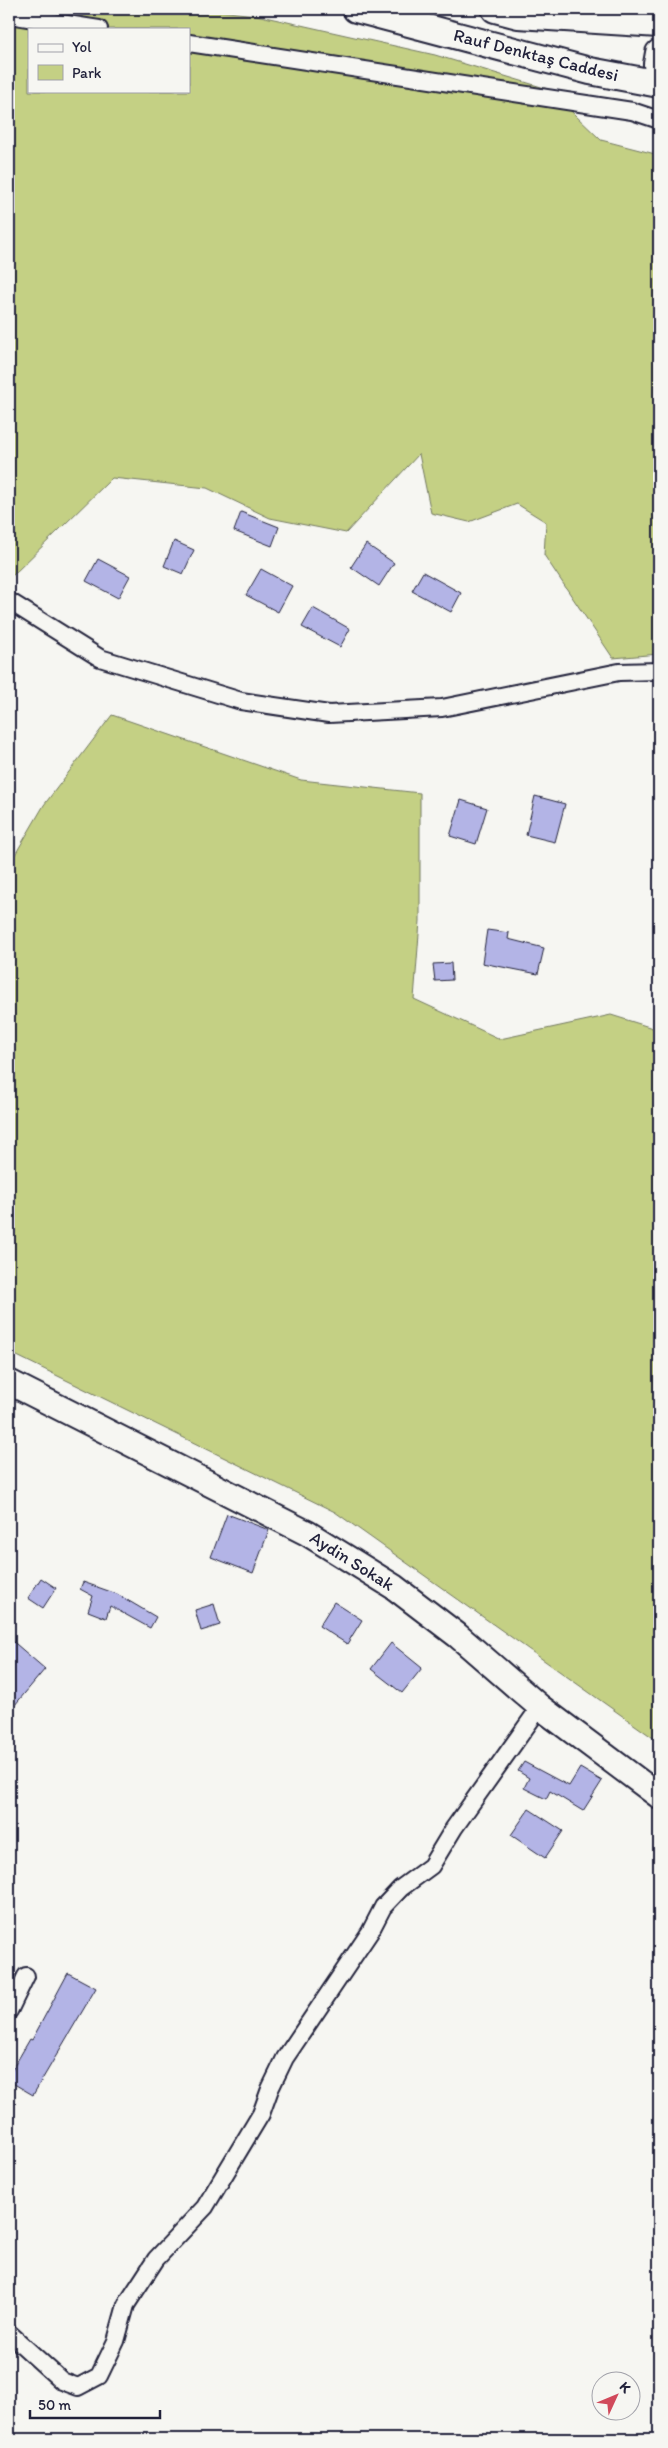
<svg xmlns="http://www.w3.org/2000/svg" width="668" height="2448" font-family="Itim,sans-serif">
<rect width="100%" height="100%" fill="#f6f6f2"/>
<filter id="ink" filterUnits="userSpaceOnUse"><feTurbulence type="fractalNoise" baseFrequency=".02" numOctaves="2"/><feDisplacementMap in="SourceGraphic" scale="10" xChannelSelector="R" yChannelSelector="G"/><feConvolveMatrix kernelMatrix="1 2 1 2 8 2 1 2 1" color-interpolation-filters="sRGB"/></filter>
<g filter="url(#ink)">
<g fill="#c4d084" stroke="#737960" fill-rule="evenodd">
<path d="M9,9h190l57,6 179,40 113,34 53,51 58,15v499l-46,4 -69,-103 2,-33 -29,-18 -48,18 -38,-9 -12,-59 -73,79 -76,-15 -63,-30 -95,-10 -103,101zM29,29h160v62h-160z"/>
<polygon points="112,715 301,780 420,793 420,921 414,999 500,1039 611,1015 659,1030 659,1742 335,1512 9,1352 9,865 44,805"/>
</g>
<g fill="#b3b4e6" stroke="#22223b">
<polygon points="241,512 279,527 272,546 234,531"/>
<polygon points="174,541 194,550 183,574 164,566"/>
<polygon points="366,544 394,563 379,586 351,567"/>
<polygon points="98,559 130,576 118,598 86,581"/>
<polygon points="261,569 292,586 278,612 246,595"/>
<polygon points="423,572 461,593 451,612 412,591"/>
<polygon points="313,608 350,629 340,647 302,627"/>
<polygon points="535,796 565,804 555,842 526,835"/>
<polygon points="461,800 487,808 476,844 450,836"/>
<polygon points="487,930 509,933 508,939 544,948 538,974 482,963"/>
<polygon points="451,963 452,980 435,981 433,964"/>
<polygon points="227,1514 269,1530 253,1573 211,1557"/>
<polygon points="41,1578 56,1588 43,1608 28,1598"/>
<polygon points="83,1582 117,1594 156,1617 150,1628 110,1606 106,1618 88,1611 93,1596 80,1589"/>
<polygon points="334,1602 362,1620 347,1644 319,1626"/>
<polygon points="214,1604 220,1625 201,1631 195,1610"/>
<polygon points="9,1638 45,1669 9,1712"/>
<polygon points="391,1643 422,1668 402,1693 371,1669"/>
<polygon points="524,1762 569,1786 580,1768 602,1781 583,1811 550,1791 546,1799 524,1788 529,1778 518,1771"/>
<polygon points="529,1809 563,1831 545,1858 511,1835"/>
<polygon points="68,1973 96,1988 33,2095 9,2081 9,2075 30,2039 32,2040"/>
</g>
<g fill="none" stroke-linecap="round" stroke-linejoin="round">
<defs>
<g id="street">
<polyline points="9,15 99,29"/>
<polyline points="189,43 632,111 659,120"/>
<polyline points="9,601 100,658 241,701 329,714 442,708 619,672 659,671"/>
<polyline points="9,2011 26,1976"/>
<polyline points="9,2333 62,2381 78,2387 99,2376 116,2341 126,2305 156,2259 205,2207 261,2114 270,2089 285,2058 370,1932 383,1907 401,1888 431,1866 454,1828 540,1707"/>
</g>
<polyline id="secondary" points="9,1382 307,1533 394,1587 457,1635 540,1707 659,1796"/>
<g id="primary">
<polyline points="356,9 590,71 659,84"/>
<polyline points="495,9 518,15 659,24"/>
<polyline points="659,84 657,64 659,53"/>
</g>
</defs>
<use href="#street" stroke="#22223b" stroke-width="20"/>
<use href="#secondary" stroke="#22223b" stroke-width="28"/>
<use href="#primary" stroke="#22223b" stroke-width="30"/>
<use href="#street" stroke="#f6f6f2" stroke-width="16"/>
<use href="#secondary" stroke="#f6f6f2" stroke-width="24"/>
<use href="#primary" stroke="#f6f6f2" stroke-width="26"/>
</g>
</g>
<g text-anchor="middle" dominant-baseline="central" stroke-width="5" stroke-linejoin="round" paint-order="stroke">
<g font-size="18" fill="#22223b" stroke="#f6f6f2">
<text transform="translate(536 55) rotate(14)">Rauf Denktaş Caddesi</text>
<text transform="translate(352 1561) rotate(32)">Aydin Sokak</text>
</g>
</g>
<rect width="668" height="2448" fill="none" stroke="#f6f6f2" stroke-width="30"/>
<rect x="15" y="15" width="638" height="2418" fill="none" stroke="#22223b" stroke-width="2" filter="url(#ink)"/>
<rect x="28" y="28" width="162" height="65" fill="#f6f6f2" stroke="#a1a1a9"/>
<rect x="38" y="44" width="25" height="8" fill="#f6f6f2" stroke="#a1a1a9"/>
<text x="72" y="52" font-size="15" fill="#22223b">Yol</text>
<rect x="38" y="65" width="25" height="15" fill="#c4d084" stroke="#a1a1a9"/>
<text x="72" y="78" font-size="15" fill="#22223b">Park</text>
<g transform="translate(616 2396) rotate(46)"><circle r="24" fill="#f6f6f2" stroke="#a1a1a9"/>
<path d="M0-4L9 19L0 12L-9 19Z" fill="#d1495b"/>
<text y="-8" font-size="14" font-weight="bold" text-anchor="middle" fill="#22223b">K</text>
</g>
<path d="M30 2410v8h130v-8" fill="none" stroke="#22223b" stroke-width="2.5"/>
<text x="38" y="2410" font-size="15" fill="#22223b" stroke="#f6f6f2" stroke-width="4" paint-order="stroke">50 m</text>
</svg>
